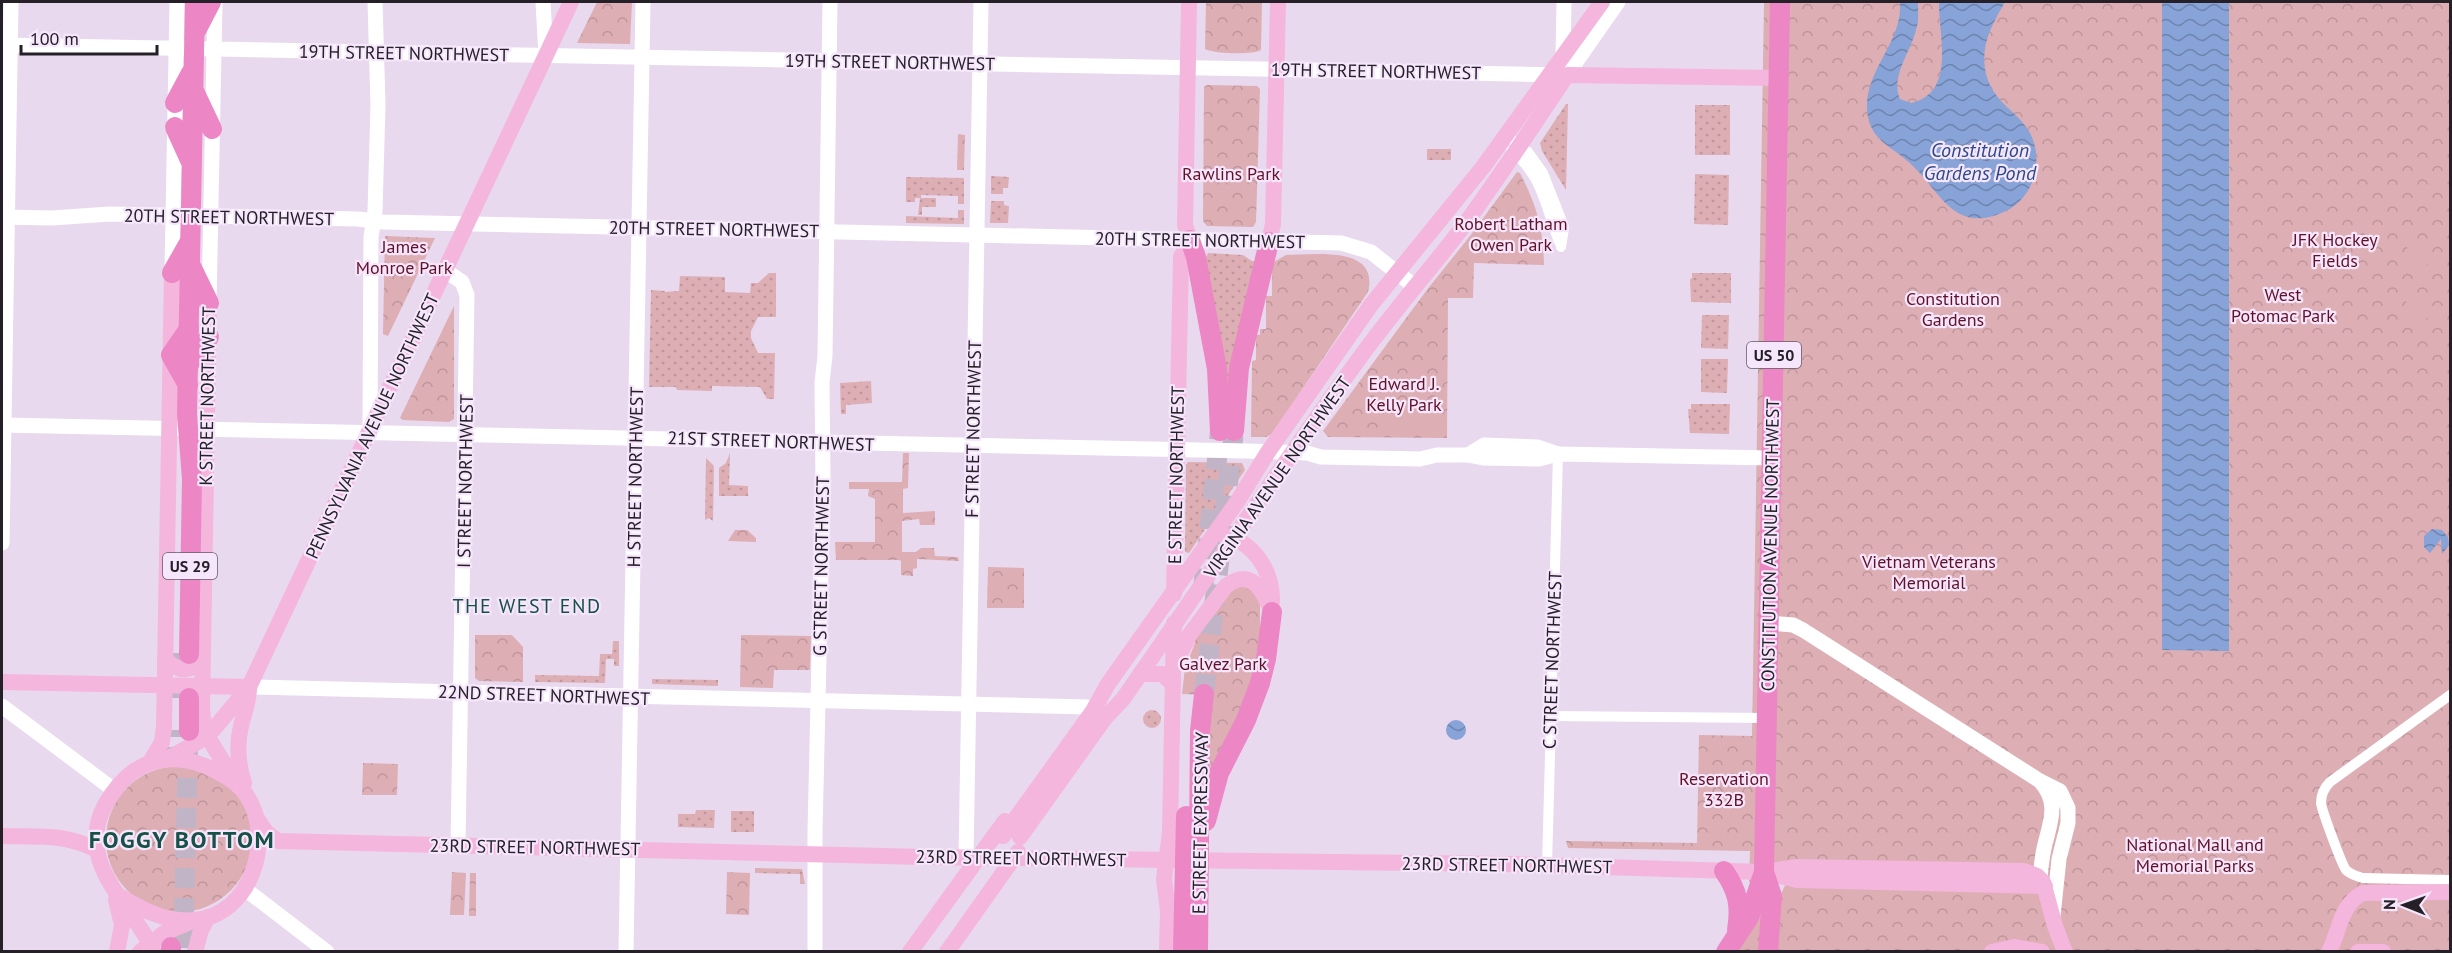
<svg xmlns="http://www.w3.org/2000/svg" width="2452" height="953" font-family="'PT Sans',sans-serif">
<defs>
<pattern id="grass-dots" width="8" height="8" patternUnits="userSpaceOnUse" patternTransform="scale(1.5)"><rect width="8" height="8" fill="#ddaeb4"/><path d="M2 2h.1M6 6h.1" fill="none" stroke="#be959b" stroke-width="1.8" stroke-linecap="round"/></pattern>
<pattern id="park-crowns" width="20" height="18" patternUnits="userSpaceOnUse" patternTransform="scale(1.5)"><rect width="20" height="18" fill="#ddaeb4"/><path d="M2 6a3 3 0 1 1 6 0M12 15a3 3 0 1 1 6 0" fill="none" stroke="#be959b"/></pattern>
<pattern id="water-waves" width="16" height="10" patternUnits="userSpaceOnUse" patternTransform="scale(1.5)"><rect width="16" height="10" fill="#87a3d7"/><path d="M0 5q4-4 8 0t8 0" fill="none" stroke="#6e84ae"/></pattern>
</defs>
<rect width="100%" height="100%" fill="#e9d9ef"/>
<g fill="url(#grass-dots)">
<polygon points="1566,104 1568,104 1566,190 1542,151 1540,143"/>
<rect x="1695" y="105" width="35" height="50"/>
<rect x="1427" y="149" width="24" height="11"/>
<polygon points="1695,174 1729,175 1728,225 1694,224"/>
<polygon points="991,176 1009,177 1008,188 1003,188 1003,194 991,194"/>
<polygon points="906,177 964,178 964,204 958,204 958,196 921,195 921,198 936,198 936,207 922,207 922,215 918,215 920,198 915,198 915,202 906,202"/>
<polygon points="991,201 1004,201 1004,205 1009,206 1008,223 990,223"/>
<polygon points="958,210 964,210 964,224 906,223 906,216 958,218"/>
<polygon points="1208,253 1243,255 1252,261 1256,261 1229,393 1225,393 1205,259"/>
<polygon points="769,273 776,273 776,317 758,317 751,331 751,338 758,353 775,353 774,399 767,399 760,387 712,386 712,391 677,390 676,387 649,387 651,290 665,291 665,292 679,291 680,276 725,277 725,292 750,293 751,283 758,283"/>
<polygon points="1692,273 1731,273 1731,303 1691,302 1690,279 1692,278"/>
<polygon points="1702,315 1729,315 1728,349 1701,348"/>
<polygon points="1701,359 1728,359 1727,393 1701,392"/>
<polygon points="871,381 872,403 846,405 846,414 841,414 840,383"/>
<polygon points="1691,404 1730,404 1729,434 1690,433 1688,409 1691,409"/>
<polygon points="730,453 729,485 748,486 748,496 719,496 719,468 726,463"/>
<polygon points="706,458 714,466 713,521 709,518 705,520"/>
<polygon points="1188,462 1242,463 1245,470 1189,553 1185,552 1186,465"/>
<polygon points="613,641 619,641 619,666 614,666 614,659 606,659 605,683 535,682 535,675 599,676 600,654 612,654"/>
<polygon points="652,679 718,680 718,686 652,684"/>
<circle cx="1152" cy="719" r="9"/>
<polygon points="696,810 715,810 714,828 678,827 678,814 695,814"/>
<rect x="731" y="811" width="23" height="21"/>
<polygon points="755,868 802,869 805,884 800,884 800,874 755,873"/>
</g>
<g fill="url(#park-crowns)">
<polygon points="597,2 632,2 630,44 577,43"/>
<path d="M1206,2h56l-1,48c-8,5 -47,4 -56,-1z"/>
<polygon points="1764,2 2450,2 2450,951 1776,951 1781,894 1786,883 1749,882 1750,851 1568,848 1566,841 1697,843 1699,735 1752,736"/>
<polygon points="1207,85 1257,86 1260,89 1256,222 1253,227 1207,226 1203,221 1204,87"/>
<polygon points="958,134 965,135 964,170 957,170"/>
<path d="M1517,172l3,1c17,33 23,55 24,92l-70,-2 -1,35h-25l-1,140 -119,-1 -5,-6 103,-140 44,-55z"/>
<polygon points="385,236 435,238 388,336 383,334"/>
<path d="M1286,255c28,0 94,-10 82,37l-96,142 -6,3h-15l1,-76 4,-1v-25h4v-6h6v-33h6v-33z"/>
<polygon points="454,306 454,419 449,422 403,420 400,418"/>
<polygon points="903,453 909,453 908,488 903,489 903,513 935,511 935,525 920,525 919,519 902,521 902,552 916,552 921,548 934,548 935,556 958,557 959,561 917,559 917,568 913,569 913,576 901,575 901,561 899,560 836,560 835,542 875,542 875,499 868,496 869,489 849,489 849,482 902,482"/>
<polygon points="735,530 747,530 756,538 756,542 728,541"/>
<polygon points="988,567 1024,568 1024,608 987,608"/>
<polygon points="1239,586 1249,586 1260,601 1260,661 1253,683 1211,770 1209,757 1210,695 1182,694 1185,668 1195,643 1192,640 1230,591"/>
<polygon points="475,635 512,635 523,647 523,682 479,681 475,678"/>
<polygon points="741,635 811,636 810,670 774,670 773,688 740,687"/>
<polygon points="363,763 398,764 397,795 362,795"/>
<circle cx="179" cy="839" r="73"/>
<polygon points="452,872 466,873 464,915 450,915"/>
<polygon points="727,872 750,873 749,915 726,914"/>
<polygon points="470,873 476,873 476,916 469,916"/>
<polygon points="1757,889 1768,951 1734,952"/>
</g>
<g fill="#ddaeb4">
<polygon points="2412,239 2423,239 2428,244 2428,264 2422,269 2412,269 2407,264 2407,243"/>
<polygon points="2411,293 2422,294 2427,299 2427,318 2421,324 2411,324 2406,319 2406,298"/>
<polygon points="1395,404 1442,404 1441,428 1395,428"/>
</g>
<g fill="url(#water-waves)">
<path d="M1900,2h18c0,9 1,19 -2,28 -5,21 -26,47 -16,69l11,4c46,-10 27,-70 28,-101h66c-12,21 -24,41 -20,67 6,35 34,41 46,66 13,28 2,64 -27,77 -50,22 -63,-19 -91,-46 -21,-21 -47,-25 -46,-62 1,-37 36,-64 33,-102z"/>
<polygon points="2162,2 2229,2 2229,651 2162,650"/>
<polygon points="2432,529 2442,530 2448,537 2449,545 2442,554 2441,539 2430,553 2424,547 2424,536"/>
<circle cx="1456" cy="730" r="10"/>
</g>
<g fill="none" stroke-linecap="round" stroke-linejoin="round">
<g stroke="#c2b4c7" stroke-width="20" stroke-dasharray="20 10" stroke-linecap="butt">
<polyline points="1203,589 1220,431"/>
<polyline points="1204,694 1234,431"/>
<polyline points="176,698 176,653"/>
<polyline points="175,767 175,730"/>
<polyline points="183,948 188,744"/>
</g>
<g stroke="#fff" stroke-width="10">
<polyline points="1506,135 1528,152 1543,173 1561,219 1564,228 1561,247"/>
<path d="M1511,151c32,23 35,60 49,93"/>
<path d="M2450,695l-120,87c-6,6 -9,13 -9,21 1,8 21,62 25,67 5,5 11,6 17,8l87,2"/>
<polyline points="1550,716 1767,718"/>
<polyline points="1547,867 1558,454"/>
</g>
<g stroke="#fff" stroke-width="15">
<polyline points="543,2 546,56"/>
<polyline points="2,45 1567,75 1618,2"/>
<polyline points="1563,56 1564,2"/>
<polyline points="2,217 52,218 110,214 358,219 383,222 1341,243 1371,252 1414,286"/>
<polyline points="172,271 177,2"/>
<polyline points="446,271 462,282 467,295 458,845"/>
<polyline points="209,303 215,2"/>
<polyline points="2,425 1247,451 1307,453 1321,457 1420,459 1437,455 1468,455 1483,458 1539,459 1558,454 1772,458"/>
<polyline points="370,431 371,237 375,211 378,105 375,2"/>
<polyline points="1468,455 1484,445 1538,447 1558,454"/>
<polyline points="2,543 11,2"/>
<polyline points="1769,623 1793,625 1803,630 2040,781 2060,791 2068,808 2068,823 2059,859 2053,916"/>
<polyline points="249,687 1087,707"/>
<polyline points="2,706 114,790"/>
<polyline points="966,857 981,2"/>
<path d="M2040,878c1,-11 2,-22 5,-34 6,-24 14,-42 -5,-63"/>
<polyline points="245,889 327,952"/>
<polyline points="626,952 643,2"/>
<polyline points="815,952 815,832 823,483 822,382 825,356 830,2"/>
</g>
<g stroke="#f4b6dc" stroke-width="16">
<polyline points="1269,242 1273,224 1278,2"/>
<polyline points="209,303 202,708 204,731 235,781"/>
<path d="M1223,535c31,7 50,36 49,67"/>
<polyline points="1174,594 1181,257 1190,240 1185,225 1189,2"/>
<path d="M165,659c13,13 26,15 37,-2"/>
<path d="M1177,660l13,-26 36,-48c26,-19 37,5 46,26"/>
<polyline points="1140,674 1162,674 1173,684"/>
<polyline points="2,682 249,687"/>
<polyline points="167,759 207,737 249,687 571,2"/>
<polyline points="150,762 162,742 164,727 172,273"/>
<path d="M244,783c-6,-19 -8,-37 -3,-57 3,-13 8,-24 8,-38"/>
<polyline points="256,817 267,833 278,841 924,857 1506,864 1764,872 1797,867 2024,871 2037,876 2043,882 2055,926 2065,952"/>
<path d="M2,836c35,1 63,-3 95,14"/>
<polyline points="1003,836 1093,711 1108,684 1237,502 1268,452 1371,305 1483,167 1602,2"/>
<path d="M1020,837l85,-119 18,-19c80,-114 156,-231 238,-343 32,-44 68,-85 101,-128 37,-50 71,-102 105,-153l211,3"/>
<polyline points="1771,874 1797,880 2045,886"/>
<path d="M118,895c23,14 48,28 76,25 57,-4 81,-81 53,-124 -7,-12 -19,-19 -31,-25 -26,-14 -57,-17 -82,0 -13,9 -21,20 -29,34 -31,59 27,98 49,147"/>
<polyline points="116,900 122,925 117,952"/>
<polyline points="140,952 164,933 190,922"/>
<polyline points="195,952 201,930 208,917"/>
<polyline points="910,952 1005,821"/>
<polyline points="947,952 1018,852"/>
<polyline points="1167,952 1168,911 1164,879 1170,832 1174,623"/>
<polyline points="1992,952 2014,947 2042,952"/>
<path d="M2329,952c11,-22 11,-47 34,-59l87,-1"/>
<polyline points="2358,952 2383,952"/>
</g>
<g stroke="#ec86c4" stroke-width="20">
<polyline points="197,29 211,2"/>
<polyline points="195,93 212,129"/>
<polyline points="175,103 191,73"/>
<polyline points="175,127 190,160"/>
<polyline points="1190,240 1196,257 1217,369 1220,431"/>
<polyline points="192,268 209,303"/>
<polyline points="172,273 189,243"/>
<polyline points="188,365 209,337"/>
<polyline points="188,385 171,355 189,329"/>
<polyline points="1234,431 1239,368 1269,242"/>
<polyline points="189,654 192,479 187,414 195,2"/>
<polyline points="189,731 189,698"/>
<polyline points="1206,821 1219,773 1246,720 1260,683 1266,659 1272,612"/>
<path d="M1724,871c14,20 17,35 13,59"/>
<polyline points="1764,872 1772,896 1768,952"/>
<polyline points="171,952 171,947"/>
<polyline points="1183,952 1186,816"/>
<polyline points="1198,952 1200,731 1204,694"/>
<polyline points="1726,952 1749,917 1764,872 1780,2"/>
</g>
</g>
<g text-anchor="middle" dominant-baseline="central" stroke-width="4.5" stroke-linejoin="round" paint-order="stroke">
<g fill="#f6e6fc" stroke="#645b68" stroke-width="1.5">
<rect x="1747" y="342" width="54" height="26" rx="4.5"/>
<rect x="163" y="553" width="54" height="26" rx="4.5"/>
</g>
<g font-size="16" font-weight="bold" fill="#252028">
<text x="1774" y="355">US 50</text>
<text x="190" y="566">US 29</text>
</g>
<g font-size="18" fill="#252028" stroke="#f6e6fc">
<text transform="translate(404 53) rotate(1)">19TH STREET NORTHWEST</text>
<text transform="translate(890 62) rotate(1)">19TH STREET NORTHWEST</text>
<text transform="translate(1376 71) rotate(1)">19TH STREET NORTHWEST</text>
<text transform="translate(229 217) rotate(1)">20TH STREET NORTHWEST</text>
<text transform="translate(714 229) rotate(1)">20TH STREET NORTHWEST</text>
<text transform="translate(1200 240) rotate(1)">20TH STREET NORTHWEST</text>
<text transform="translate(207 396) rotate(-89)">K STREET NORTHWEST</text>
<text transform="translate(372 426) rotate(-65)">PENNSYLVANIA AVENUE NORTHWEST</text>
<text transform="translate(973 429) rotate(-89)">F STREET NORTHWEST</text>
<text transform="translate(771 441) rotate(2)">21ST STREET NORTHWEST</text>
<text transform="translate(1176 475) rotate(-89)">E STREET NORTHWEST</text>
<text transform="translate(635 477) rotate(-89)">H STREET NORTHWEST</text>
<text transform="translate(1277 477) rotate(-55)">VIRGINIA AVENUE NORTHWEST</text>
<text transform="translate(465 481) rotate(-89)">I STREET NORTHWEST</text>
<text transform="translate(1770 545) rotate(-89)">CONSTITUTION AVENUE NORTHWEST</text>
<text transform="translate(821 566) rotate(-89)">G STREET NORTHWEST</text>
<text transform="translate(1552 660) rotate(-88)">C STREET NORTHWEST</text>
<text transform="translate(544 695) rotate(2)">22ND STREET NORTHWEST</text>
<text transform="translate(1200 823) rotate(-89)">E STREET EXPRESSWAY</text>
<text transform="translate(535 847) rotate(1)">23RD STREET NORTHWEST</text>
<text transform="translate(1021 858) rotate(1)">23RD STREET NORTHWEST</text>
<text transform="translate(1507 865) rotate(1)">23RD STREET NORTHWEST</text>
</g>
<g font-size="18" fill="#611127" stroke="#f6e6fc">
<text x="1231" y="173">Rawlins Park</text>
<text x="1511" y="223">Robert Latham<tspan x="1511" dy="21">Owen Park</tspan></text>
<text x="2335" y="239">JFK Hockey<tspan x="2335" dy="21">Fields</tspan></text>
<text x="404" y="246">James<tspan x="404" dy="21">Monroe Park</tspan></text>
<text x="2283" y="294">West<tspan x="2283" dy="21">Potomac Park</tspan></text>
<text x="1953" y="298">Constitution<tspan x="1953" dy="21">Gardens</tspan></text>
<text x="1404" y="383">Edward J.<tspan x="1404" dy="21">Kelly Park</tspan></text>
<text x="1929" y="561">Vietnam Veterans<tspan x="1929" dy="21">Memorial</tspan></text>
<text x="1223" y="663">Galvez Park</text>
<text x="1724" y="778">Reservation<tspan x="1724" dy="21">332B</tspan></text>
<text x="2195" y="844">National Mall and<tspan x="2195" dy="21">Memorial Parks</tspan></text>
</g>
<g font-size="20" font-style="italic" fill="#2a4a89" stroke="#f6e6fc">
<text x="1980" y="150">Constitution<tspan x="1980" dy="23">Gardens Pond</tspan></text>
</g>
<g font-size="20" letter-spacing="1.5" fill="#175047" stroke="#f6e6fc">
<text x="527" y="606">THE WEST END</text>
</g>
<g font-size="24" font-weight="bold" letter-spacing="1.5" fill="#175047" stroke="#f6e6fc">
<text x="182" y="839">FOGGY BOTTOM</text>
</g>
</g>
<rect width="2452" height="953" fill="none" stroke="#252028" stroke-width="6"/>
<g transform="translate(2404 905) rotate(271)" stroke="#f6e6fc" stroke-width="4.5" paint-order="stroke">
<path d="M0-4.5L10 22L0 15L-10 22Z" fill="#252028"/>
<text y="-9" font-size="16" font-weight="bold" text-anchor="middle" fill="#252028">N</text>
</g>
<path d="M21 45v9h136v-9" fill="none" stroke="#252028" stroke-width="3"/>
<text x="30" y="45" font-size="18" fill="#252028" stroke="#f6e6fc" stroke-width="4.5" paint-order="stroke">100 m</text>
</svg>
